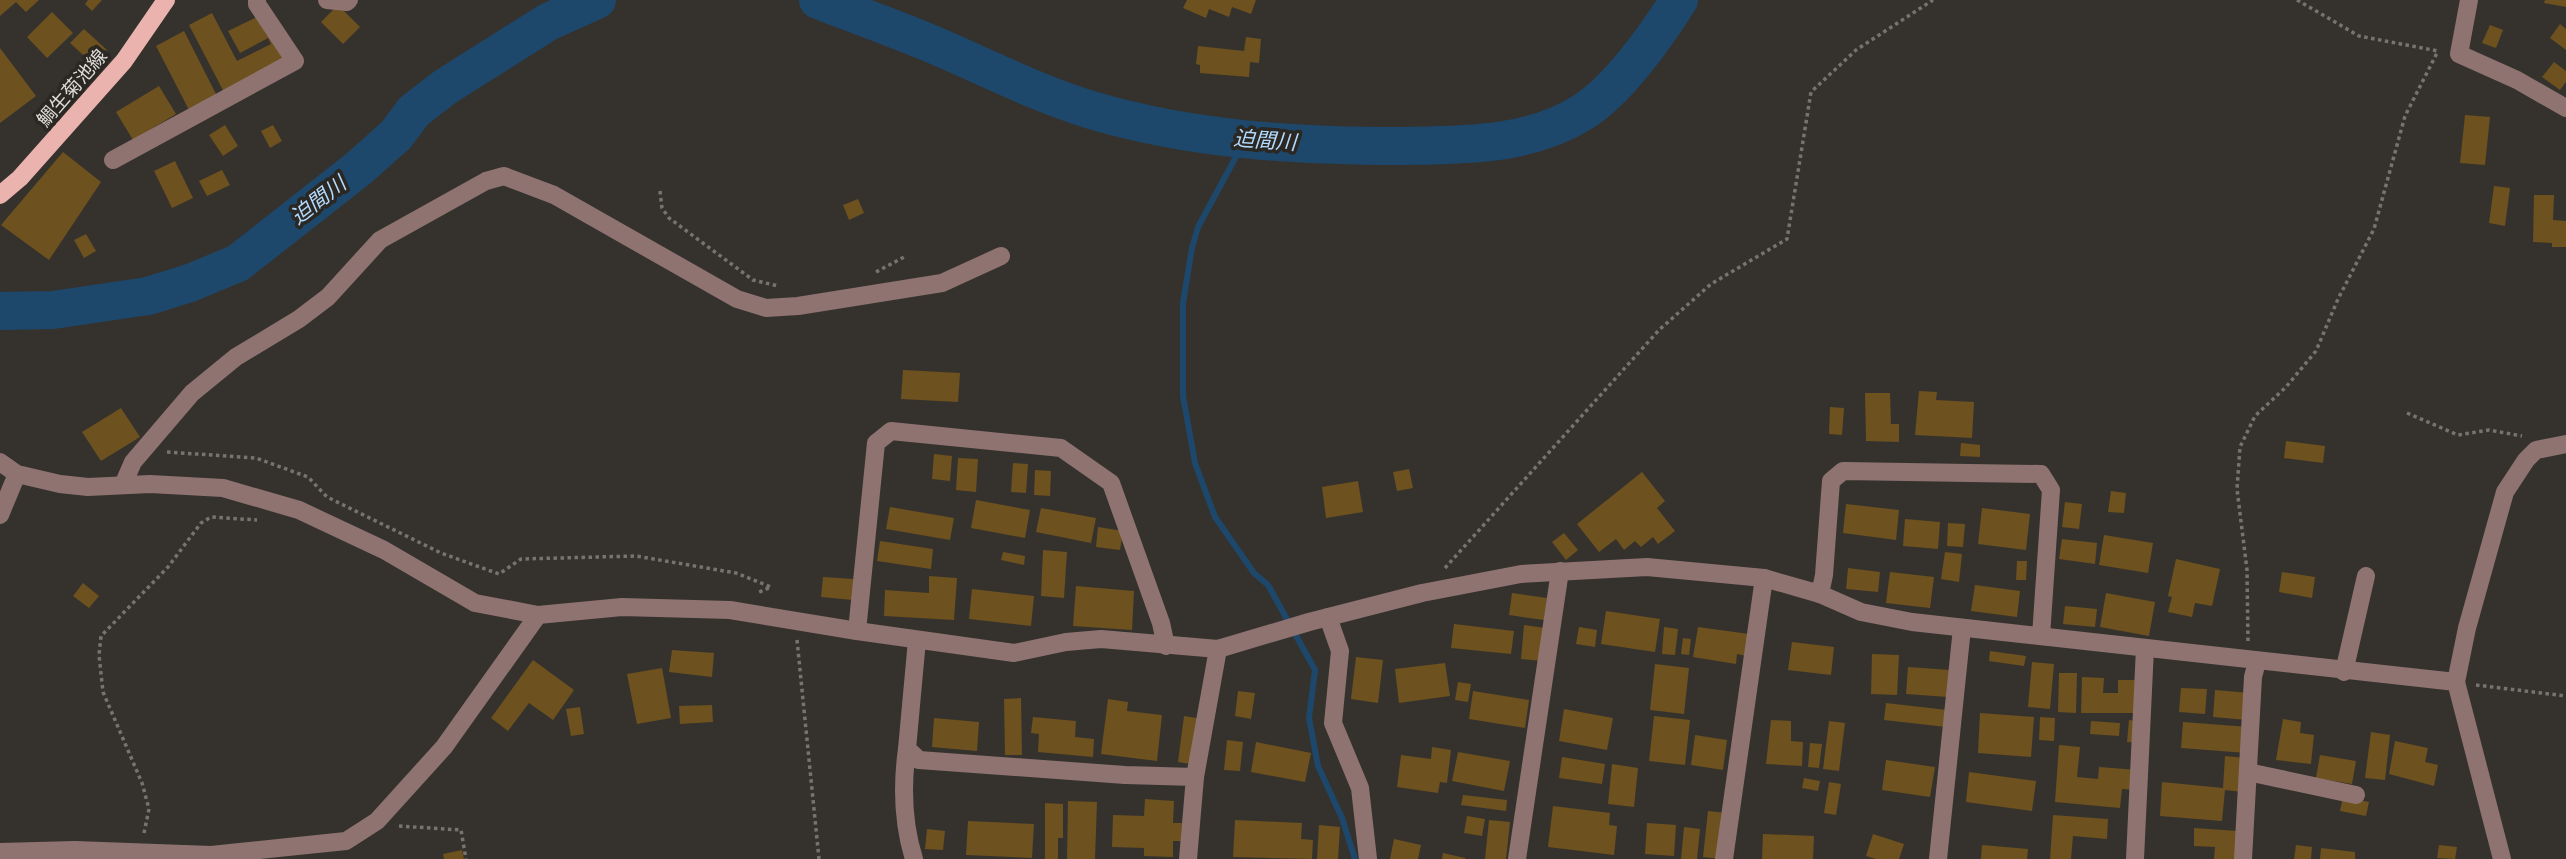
<svg xmlns="http://www.w3.org/2000/svg" width="2566" height="859" font-family="Arial,'Noto Sans JP',sans-serif">
<rect width="100%" height="100%" fill="#35322d"/>
<g fill="none" stroke-linecap="round" stroke-linejoin="round">
<polyline stroke="#1d486c" stroke-width="6" points="1245,140 1198,227 1192,248 1183,303 1183,396 1195,463 1215,517 1254,573 1268,585 1315,670 1309,718 1318,766 1342,818 1355,859"/>
<g stroke="#1d486c" stroke-width="38">
<path d="M818,0c36,14 73,27 109,42 53,22 106,50 161,67 102,31 209,37 315,37 61,-1 126,0 180,-34 35,-22 74,-77 96,-112"/>
<polyline points="0,311 53,310 148,296 190,283 238,263 359,168 396,135 414,111 445,87 548,22 597,0"/>
</g>
</g>
<g fill="#6d511e">
<polygon points="0,0 39,0 26,12 16,2 0,16"/>
<polygon points="88,0 102,0 92,11 85,4"/>
<polygon points="1187,0 1256,0 1251,14 1232,7 1229,17 1209,9 1206,18 1183,8"/>
<polygon points="2545,0 2566,0 2566,7 2544,3"/>
<polygon points="338,5 360,27 343,44 321,22"/>
<polygon points="52,12 73,33 47,58 27,37"/>
<polygon points="212,13 237,61 271,44 268,38 240,53 228,31 257,17 295,52 226,96 189,25"/>
<polygon points="2560,24 2566,29 2566,50 2550,38"/>
<polygon points="2490,25 2503,30 2496,48 2482,43"/>
<polygon points="84,29 107,50 93,64 70,43"/>
<polygon points="184,31 217,96 189,110 156,46"/>
<polygon points="1246,37 1261,39 1259,63 1250,62 1249,77 1200,73 1200,65 1196,64 1198,46 1244,51"/>
<polygon points="0,48 36,96 0,123"/>
<polygon points="2554,62 2566,71 2566,82 2560,90 2542,77"/>
<polygon points="159,86 176,114 133,140 116,112"/>
<polygon points="2465,115 2490,117 2485,165 2460,163"/>
<polygon points="225,125 238,146 223,156 209,135"/>
<polygon points="273,125 282,141 270,148 261,131"/>
<polygon points="63,152 101,182 49,260 1,225"/>
<polygon points="175,161 193,198 172,208 154,171"/>
<polygon points="222,170 230,185 207,196 199,181"/>
<polygon points="2494,186 2510,188 2505,226 2489,223"/>
<polygon points="2534,195 2554,195 2553,220 2566,221 2566,247 2552,247 2552,243 2533,242"/>
<polygon points="858,199 864,213 849,220 843,205"/>
<polygon points="86,234 96,251 84,258 74,240"/>
<polygon points="903,370 960,373 958,402 901,399"/>
<polygon points="1919,391 1937,392 1936,400 1974,402 1972,438 1915,435"/>
<polygon points="1865,393 1890,393 1891,424 1899,424 1899,442 1866,441"/>
<polygon points="1830,407 1844,408 1842,435 1829,434"/>
<polygon points="121,408 140,437 101,461 82,432"/>
<polygon points="2286,441 2325,446 2323,463 2284,458"/>
<polygon points="1961,443 1980,445 1980,457 1960,456"/>
<polygon points="934,454 952,456 950,481 932,479"/>
<polygon points="958,458 978,459 976,492 956,490"/>
<polygon points="1013,463 1028,464 1026,493 1011,492"/>
<polygon points="1409,469 1413,488 1397,491 1393,472"/>
<polygon points="1035,470 1051,471 1050,496 1034,495"/>
<polygon points="1642,472 1665,501 1657,508 1675,531 1658,544 1653,537 1641,547 1635,541 1624,550 1616,539 1599,552 1577,524"/>
<polygon points="1358,481 1363,512 1326,518 1322,487"/>
<polygon points="2111,491 2126,493 2124,513 2108,512"/>
<polygon points="976,500 1030,510 1025,538 971,528"/>
<polygon points="2065,502 2082,504 2079,529 2062,527"/>
<polygon points="1846,504 1899,510 1896,540 1843,533"/>
<polygon points="890,507 954,518 950,540 886,529"/>
<polygon points="1041,508 1096,518 1091,543 1036,532"/>
<polygon points="1982,508 2030,514 2026,550 1978,544"/>
<polygon points="1905,519 1940,522 1938,549 1903,546"/>
<polygon points="1948,523 1965,524 1963,547 1947,546"/>
<polygon points="1098,527 1123,531 1120,550 1096,547"/>
<polygon points="1564,533 1578,550 1566,560 1552,542"/>
<polygon points="2104,535 2153,543 2148,573 2099,565"/>
<polygon points="2062,539 2097,543 2095,564 2059,559"/>
<polygon points="880,541 933,549 931,569 877,561"/>
<polygon points="1043,550 1067,552 1064,598 1041,596"/>
<polygon points="1003,552 1025,556 1024,565 1001,560"/>
<polygon points="1945,552 1962,554 1959,582 1941,579"/>
<polygon points="2176,559 2220,569 2212,606 2195,603 2192,617 2168,612 2172,597 2168,596"/>
<polygon points="2017,561 2027,561 2026,580 2016,580"/>
<polygon points="1848,568 1880,572 1878,592 1846,589"/>
<polygon points="1890,572 1934,577 1930,608 1886,603"/>
<polygon points="2282,572 2315,577 2312,598 2279,592"/>
<polygon points="929,576 957,578 954,620 884,616 885,590 929,593"/>
<polygon points="823,577 854,579 853,600 821,597"/>
<polygon points="83,583 99,596 89,608 73,596"/>
<polygon points="1975,585 2020,591 2017,617 1971,611"/>
<polygon points="1076,586 1134,591 1132,630 1073,626"/>
<polygon points="972,589 1034,596 1031,626 969,619"/>
<polygon points="1512,593 1547,598 1544,620 1509,615"/>
<polygon points="2106,593 2155,602 2149,636 2100,627"/>
<polygon points="2065,606 2097,609 2095,627 2063,624"/>
<polygon points="1606,611 1660,619 1655,652 1601,644"/>
<polygon points="1454,624 1514,631 1511,654 1451,648"/>
<polygon points="1524,625 1545,628 1542,661 1521,659"/>
<polygon points="1579,627 1597,630 1595,647 1576,644"/>
<polygon points="1664,627 1678,629 1675,655 1662,654"/>
<polygon points="1698,627 1749,634 1746,656 1737,654 1736,664 1693,657"/>
<polygon points="1683,638 1691,639 1689,655 1681,654"/>
<polygon points="1792,642 1834,647 1831,675 1788,670"/>
<polygon points="672,650 714,653 712,677 669,672"/>
<polygon points="1990,651 2026,656 2024,666 1989,661"/>
<polygon points="1872,654 1899,655 1897,695 1871,694"/>
<polygon points="1356,657 1383,660 1378,703 1351,699"/>
<polygon points="533,660 574,690 553,720 529,703 508,731 491,718"/>
<polygon points="2032,662 2054,664 2050,709 2028,707"/>
<polygon points="1445,663 1450,696 1399,703 1395,669"/>
<polygon points="1655,664 1689,668 1684,714 1650,710"/>
<polygon points="1908,667 1950,670 1948,697 1906,694"/>
<polygon points="662,668 671,718 637,724 627,674"/>
<polygon points="2059,673 2077,673 2076,713 2058,712"/>
<polygon points="2082,677 2104,678 2103,693 2118,693 2118,680 2137,680 2136,713 2081,713"/>
<polygon points="1458,682 1471,684 1468,702 1455,700"/>
<polygon points="2181,688 2207,689 2205,714 2179,712"/>
<polygon points="2215,690 2250,693 2247,720 2213,717"/>
<polygon points="1238,691 1255,693 1251,719 1235,716"/>
<polygon points="1473,691 1529,700 1525,728 1469,719"/>
<polygon points="1021,698 1022,755 1005,755 1004,699"/>
<polygon points="1108,699 1128,702 1127,711 1162,715 1157,761 1101,754"/>
<polygon points="1886,703 1947,710 1946,727 1884,720"/>
<polygon points="712,705 713,722 680,724 679,706"/>
<polygon points="580,707 584,734 571,736 566,709"/>
<polygon points="1564,709 1613,718 1607,750 1559,741"/>
<polygon points="1980,713 2034,717 2031,757 1978,753"/>
<polygon points="1184,716 1203,719 1196,765 1178,762"/>
<polygon points="1654,716 1690,720 1685,765 1649,761"/>
<polygon points="1033,717 1076,721 1075,737 1094,739 1093,757 1038,752 1039,734 1031,733"/>
<polygon points="2040,717 2055,718 2054,741 2039,740"/>
<polygon points="934,718 979,722 977,751 932,747"/>
<polygon points="2283,719 2301,722 2300,733 2314,735 2311,764 2276,760"/>
<polygon points="1771,720 1791,721 1791,741 1803,742 1802,766 1766,764"/>
<polygon points="2129,720 2145,722 2144,743 2127,742"/>
<polygon points="1829,721 1845,723 1839,771 1823,769"/>
<polygon points="2091,721 2120,723 2119,736 2090,734"/>
<polygon points="2183,722 2249,727 2247,753 2181,748"/>
<polygon points="2371,732 2390,735 2385,780 2365,778"/>
<polygon points="1695,735 1727,740 1723,770 1691,765"/>
<polygon points="1227,740 1243,742 1240,771 1224,770"/>
<polygon points="2395,741 2428,748 2425,762 2438,765 2434,786 2389,774"/>
<polygon points="1256,742 1311,753 1305,782 1251,772"/>
<polygon points="1810,743 1822,744 1819,768 1808,767"/>
<polygon points="2059,745 2080,747 2077,777 2098,779 2099,767 2138,770 2136,790 2122,789 2120,808 2055,802"/>
<polygon points="1432,747 1451,750 1447,783 1440,782 1438,793 1397,787 1401,755 1431,759"/>
<polygon points="1458,752 1510,761 1504,791 1452,781"/>
<polygon points="2320,755 2356,761 2352,784 2316,778"/>
<polygon points="2225,756 2246,758 2243,792 2225,790 2222,821 2160,816 2162,782 2223,788"/>
<polygon points="1562,757 1605,764 1602,784 1559,778"/>
<polygon points="1886,760 1935,767 1930,797 1882,790"/>
<polygon points="1612,764 1638,768 1634,807 1608,804"/>
<polygon points="1969,772 2036,781 2032,811 1966,802"/>
<polygon points="1804,778 1820,781 1818,791 1802,788"/>
<polygon points="1829,782 1841,784 1836,815 1824,813"/>
<polygon points="1463,795 1507,800 1506,811 1461,805"/>
<polygon points="2343,797 2369,802 2366,816 2340,811"/>
<polygon points="1145,799 1174,801 1173,823 1182,823 1181,841 1173,841 1173,857 1144,856 1144,848 1112,847 1113,815 1144,816"/>
<polygon points="1068,801 1097,802 1095,859 1067,859"/>
<polygon points="1045,803 1063,804 1063,838 1058,838 1058,859 1045,859"/>
<polygon points="1553,806 1610,813 1609,825 1617,826 1614,855 1548,847"/>
<polygon points="1708,811 1727,813 1722,859 1703,857"/>
<polygon points="2053,815 2108,819 2107,839 2073,836 2071,859 2050,859"/>
<polygon points="1467,816 1485,819 1482,836 1464,833"/>
<polygon points="1235,820 1302,823 1301,839 1313,840 1312,859 1233,857"/>
<polygon points="1489,820 1510,822 1506,859 1485,859"/>
<polygon points="968,821 1034,824 1032,858 966,855"/>
<polygon points="1647,823 1676,825 1674,856 1645,854"/>
<polygon points="1319,825 1340,827 1338,859 1317,859"/>
<polygon points="1684,827 1700,829 1697,859 1681,859"/>
<polygon points="2194,828 2238,831 2238,859 2214,859 2215,847 2194,846"/>
<polygon points="927,829 945,831 943,850 925,849"/>
<polygon points="1763,834 1814,836 1813,859 1762,859"/>
<polygon points="1873,834 1904,844 1899,859 1876,859 1866,856"/>
<polygon points="1394,839 1421,845 1418,859 1390,859"/>
<polygon points="1982,845 2028,849 2027,859 1981,859"/>
<polygon points="2296,845 2312,847 2311,859 2294,859"/>
<polygon points="2439,845 2457,847 2455,859 2437,858"/>
<polygon points="2321,848 2355,852 2355,859 2320,859"/>
<polygon points="462,850 464,859 444,859 443,854"/>
<polygon points="1443,853 1465,858 1465,859 1442,859"/>
</g>
<g fill="none" stroke-linecap="round" stroke-linejoin="round">
<g stroke="#777470" stroke-width="3.5" stroke-dasharray="3.5 3.5" stroke-linecap="butt">
<polyline points="2297,0 2359,36 2438,51"/>
<polyline points="660,191 662,208 669,218 753,280 778,286"/>
<polyline points="876,272 906,256"/>
<polyline points="2407,413 2458,435 2489,430 2522,436"/>
<polyline points="167,452 256,458 308,477 327,497 441,553 499,574 521,559 636,556 736,573 771,587 757,593"/>
<polyline points="1445,568 1659,330 1711,284 1787,239 1811,92 1856,50 1933,0"/>
<polyline points="797,640 819,859"/>
<polyline points="2248,641 2247,570 2237,489 2240,447 2255,416 2286,387 2316,351 2338,299 2374,229 2405,116 2438,51"/>
<polyline points="2476,685 2566,696"/>
<polyline points="399,826 461,830 466,859"/>
<polyline points="144,833 149,809 142,783 103,692 99,655 101,636 168,567 201,523 211,517 257,520"/>
</g>
<g stroke="#8f7371" stroke-width="18">
<polyline points="327,0 347,2 349,0"/>
<polyline points="2469,0 2459,54 2517,80 2566,108"/>
<polyline points="113,160 295,61 257,4 257,0"/>
<polyline points="0,462 17,474 60,484 88,487 150,484 223,488 299,510 384,550 475,603 538,615 622,607 730,610 857,631 1014,653 1066,642 1101,639 1218,649 1309,622 1422,593 1521,574 1647,567 1764,578 1820,594 1861,612 1912,622 2456,682 2502,859"/>
<polyline points="123,485 133,462 192,393 236,357 299,319 328,297 380,240 486,181 504,176 554,195 737,299 766,308 798,306 942,283 1001,256"/>
<polyline points="0,515 17,474"/>
<polyline points="1820,594 1824,575 1831,481 1843,471 2041,474 2051,490 2041,636"/>
<polyline points="1328,617 1340,651 1333,723 1360,788 1368,859"/>
<polyline points="857,631 876,443 891,431 1061,448 1111,483 1161,623 1166,646"/>
<polyline points="917,640 907,749 919,760 1125,775 1195,777"/>
<polyline points="2344,672 2366,576"/>
<polyline points="2456,682 2467,628 2505,492 2526,460 2536,450 2566,444"/>
<path d="M907,749c-5,36 -4,75 7,110"/>
<polyline points="2248,772 2356,795"/>
<polyline points="0,852 75,850 211,855 346,841 377,821 444,747 538,615"/>
<polyline points="1188,859 1195,777 1218,649"/>
<polyline points="1517,859 1560,571"/>
<polyline points="1724,859 1764,578"/>
<polyline points="1938,859 1962,628"/>
<polyline points="2135,859 2145,648"/>
<polyline points="2243,859 2253,677 2257,662"/>
</g>
<polyline stroke="#ebb3ae" stroke-width="18" points="0,195 20,178 124,61 166,0"/>
</g>
<g text-anchor="middle" dominant-baseline="central" stroke-width="7" stroke-linejoin="round" paint-order="stroke">
<g font-size="19" fill="#dfddda" stroke="#2b2823">
<text transform="translate(72 88) rotate(-49)">鯛生菊池線</text>
</g>
<g font-size="21" font-style="italic" fill="#b3dafe" stroke="#2b2823">
<text transform="translate(1265 140) rotate(4)">迫間川</text>
<text transform="translate(318 200) rotate(-38)">迫間川</text>
</g>
</g>
</svg>
